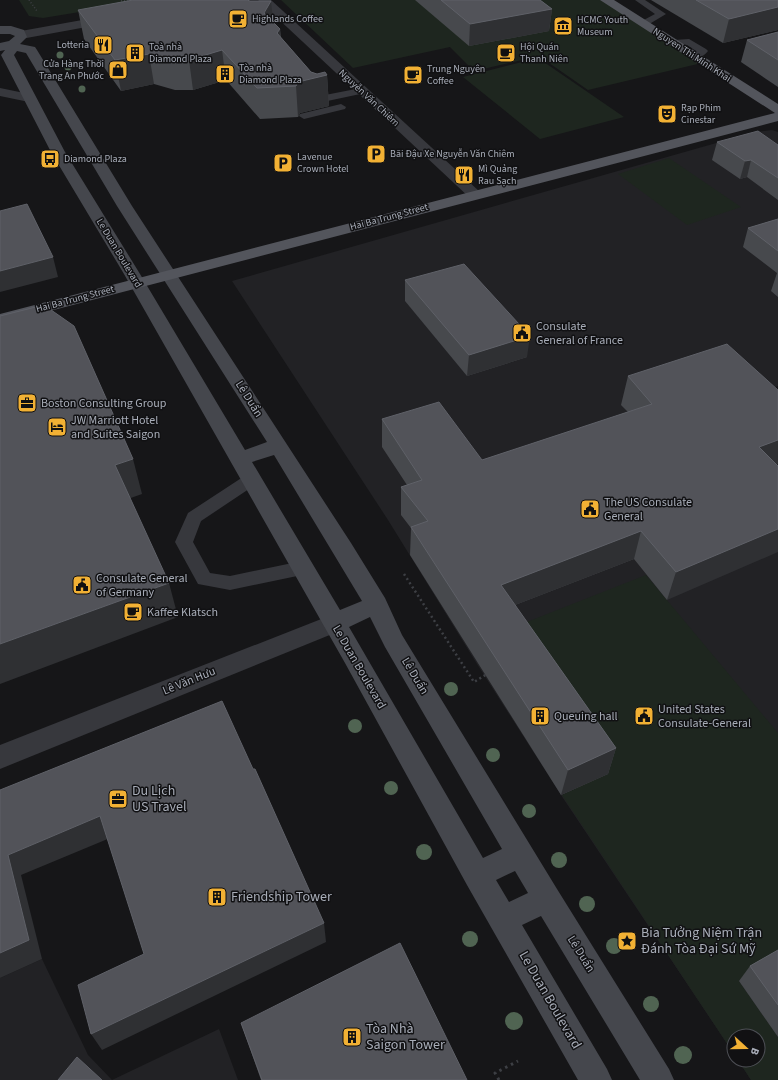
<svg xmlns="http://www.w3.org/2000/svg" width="778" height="1080" font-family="'Source Sans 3',sans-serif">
<rect width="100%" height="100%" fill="#161618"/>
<g fill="#222225">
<polygon points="772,130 778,132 778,386 746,398 778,425 778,1080 751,1080 738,1060 758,1060 758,1036 734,1036 734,1054 561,795 477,664 388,520 232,281 755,132"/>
<polygon points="42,959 88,1055 112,1080 219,1029 238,1080 0,1080 0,978"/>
</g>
<g fill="#1e261f">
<polygon points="19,0 153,0 43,18 29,16"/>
<polygon points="281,0 606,0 706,62 588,90 539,56 474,71 450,47 353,68"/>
<polygon points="538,58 624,117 540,139 463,77"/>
<polygon points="669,158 741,207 687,225 618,174"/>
<polygon points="646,575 778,733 778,959 739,981 778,1037 778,1080 751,1080 738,1060 758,1060 758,1036 734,1036 734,1054 562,795 608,773 509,629"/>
</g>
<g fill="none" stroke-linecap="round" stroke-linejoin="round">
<g stroke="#3d3f44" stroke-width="1.5" stroke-dasharray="1 2" stroke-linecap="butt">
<polyline points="29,0 37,11"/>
<polyline points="121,1 128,0"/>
</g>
<polyline stroke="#3d3f44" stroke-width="2.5" stroke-dasharray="2 3" stroke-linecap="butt" points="404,574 474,682 487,674"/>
<polyline stroke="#3d3f44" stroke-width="3" stroke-dasharray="2.5 4" stroke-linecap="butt" points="499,1080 495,1073 518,1061"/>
<g fill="#37383d" fill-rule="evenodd">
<polygon points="635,0 645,0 666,14 646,26 640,26 640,22 655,14"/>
<path d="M689,39l17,10 2,2c-4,5 -11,9 -17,7l-2,-2 7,-5 -9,-6 -13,1 -5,-3 5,-3z"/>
<polygon points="310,88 314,89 320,96 361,88 366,91 365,93 318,103 314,102 305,91"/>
<polygon points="341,104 346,107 345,109 304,119 299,116 300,114"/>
<polygon points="252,473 258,475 260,479 258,483 201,521 193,542 210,573 230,576 302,561 308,563 311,568 308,573 302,575 230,590 198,584 175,542 188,513 246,475"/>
</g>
<g fill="#37383d" fill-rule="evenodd">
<polygon points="258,0 271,0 480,192 483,195 480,198 470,198"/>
<polygon points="334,614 342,616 346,623 342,630 0,769 0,745"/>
</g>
<g fill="#37383d" fill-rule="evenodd">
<polygon points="110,15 116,19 114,22 21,39 15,35 21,31"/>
<polygon points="0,88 34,95 36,98 34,101 29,102 0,96"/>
</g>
<path fill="#45474d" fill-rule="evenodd" d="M0,26h11l13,4 3,7 -7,7 15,3 2,3 95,156 219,337 34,55 17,37 155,254 112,180 5,11h-34l-99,-164 -19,9 85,144 5,11h-34l-111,-195 -122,-222 -221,-389 -73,-122 -50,-97 4,-5 -5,1v-8l9,-2 6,-5 -5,-2h-10zM17,51l9,2 91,153 150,236 -22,8 -105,-176 -75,-122 -51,-97zM274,455l88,146 -22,9 -88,-148zM370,617l15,30 117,202 -19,9 -134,-231zM515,871l13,22 -19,9 -13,-22z"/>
<polygon fill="#53555c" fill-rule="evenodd" points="600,0 614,0 778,104 778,121 0,324 0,314 775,113"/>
</g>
<g fill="#506452">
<circle cx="60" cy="55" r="3.5"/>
<circle cx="68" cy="67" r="3.5"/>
<circle cx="82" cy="89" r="3.5"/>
<circle cx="451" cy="689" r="7"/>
<circle cx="355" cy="726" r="7"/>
<circle cx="493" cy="755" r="7"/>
<circle cx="391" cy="788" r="7"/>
<circle cx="529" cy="811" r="7"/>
<circle cx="424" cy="852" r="8"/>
<circle cx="559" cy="860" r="8"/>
<circle cx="587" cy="904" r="8"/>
<circle cx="470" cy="939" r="8"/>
<circle cx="614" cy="946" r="8"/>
<circle cx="651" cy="1004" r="8"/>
<circle cx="514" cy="1021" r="9"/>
<circle cx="683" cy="1055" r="9"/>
</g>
<g fill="#47494d">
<polygon points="415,0 540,0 552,9 549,31 469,46"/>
<polygon points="651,0 778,0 778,30 723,43"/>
<polygon points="78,10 273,22 280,29 281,38 311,72 317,74 327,75 329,106 300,113 298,117 260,119 226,80 193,90 175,90 154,84 121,91 84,39"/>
<polygon points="778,32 778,87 741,62 747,40"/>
<polygon points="717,142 778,145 778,200 747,177 740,179 712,160"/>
<polygon points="778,219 778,297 771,291 777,273 743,247 748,228"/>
<polygon points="405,280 527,357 467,376 405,301"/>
<polygon points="628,376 778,390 778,464 776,464 667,600 634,559 515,605 616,748 608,774 561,795 410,555 411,528 401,515 401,487 407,485 382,447 382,419 482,460 628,412 621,405"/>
<polygon points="778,950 778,1037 739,981 750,966"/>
<polygon points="241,1023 467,1080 261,1080"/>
</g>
<g fill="#2f3033">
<polygon points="271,1 274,29 264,13"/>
<polygon points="778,3 778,30 723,43 729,19"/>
<polygon points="552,9 549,31 469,46 470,24"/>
<polygon points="280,29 282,59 277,33"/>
<polygon points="222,50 226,80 193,90 189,60"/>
<polygon points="149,54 154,84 121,91 115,60"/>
<polygon points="327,75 329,106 300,113 298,117 296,86 298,82"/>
<polygon points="751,160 747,177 740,179 745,161"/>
<polygon points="53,257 58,277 0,292 0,271"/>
<polygon points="530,336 527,357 467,376 469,355"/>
<polygon points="778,440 778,464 749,475 759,447"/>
<polygon points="133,459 142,494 125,500 115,465"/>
<polygon points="778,529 778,552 667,600 676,572"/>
<polygon points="641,531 634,559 497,612 501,585"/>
<polygon points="169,583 178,617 0,684 0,644"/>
<polygon points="616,748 608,774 561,795 568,770"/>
<polygon points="100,816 110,838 21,875 42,959 0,978 0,953 8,855"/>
<polygon points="324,923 326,942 102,1050 91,1034"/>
</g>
<g fill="#525359" stroke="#5f6168">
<polygon points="133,0 247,0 250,1 271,1 264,13 280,29 277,33 311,72 317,74 325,72 327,75 298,82 296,86 257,88 222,50 189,60 171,60 149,54 115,60 78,10"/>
<polygon points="441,0 540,0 552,9 470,24"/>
<polygon points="696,0 778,0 778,7 729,19"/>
<polygon points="778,32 778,60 747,40"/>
<polygon points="758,131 778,145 778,178 751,160 745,161 717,142"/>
<polygon points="27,204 53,257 0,271 0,211"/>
<polygon points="778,219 778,251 748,228"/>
<polygon points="464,264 530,336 469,355 405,280"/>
<polygon points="44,305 74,326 133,459 115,465 169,583 0,644 0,316"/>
<polygon points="727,344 778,390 778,440 759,447 778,466 778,529 676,572 641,531 501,585 616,748 568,770 411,527 428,521 401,487 422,480 382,419 439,402 482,460 652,404 628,376"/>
<polygon points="222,701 253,769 255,769 324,923 91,1034 78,985 144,954 100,816 8,855 29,940 0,953 0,790"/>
<polygon points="400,943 467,1080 262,1080 241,1023"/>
<polygon points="778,950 778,1005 750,966"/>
<polygon points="77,1057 102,1080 58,1080"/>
</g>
<defs>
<symbol id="cafe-square" viewBox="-11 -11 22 22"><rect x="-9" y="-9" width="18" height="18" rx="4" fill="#f2b134" stroke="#111113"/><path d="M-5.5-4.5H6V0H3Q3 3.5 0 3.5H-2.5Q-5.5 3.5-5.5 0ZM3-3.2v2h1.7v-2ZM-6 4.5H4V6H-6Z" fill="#111"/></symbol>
<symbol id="museum-square" viewBox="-11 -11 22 22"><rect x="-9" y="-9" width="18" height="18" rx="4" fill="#f2b134" stroke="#111113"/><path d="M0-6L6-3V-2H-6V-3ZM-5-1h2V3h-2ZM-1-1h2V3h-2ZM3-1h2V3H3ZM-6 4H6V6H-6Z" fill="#111"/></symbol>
<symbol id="restaurant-square" viewBox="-11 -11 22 22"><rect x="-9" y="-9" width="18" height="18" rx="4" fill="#f2b134" stroke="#111113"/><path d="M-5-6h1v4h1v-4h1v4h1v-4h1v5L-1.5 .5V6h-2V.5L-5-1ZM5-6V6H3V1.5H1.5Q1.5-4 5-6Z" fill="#111"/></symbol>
<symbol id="building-square" viewBox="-11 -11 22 22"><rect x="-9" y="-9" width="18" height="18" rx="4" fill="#f2b134" stroke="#111113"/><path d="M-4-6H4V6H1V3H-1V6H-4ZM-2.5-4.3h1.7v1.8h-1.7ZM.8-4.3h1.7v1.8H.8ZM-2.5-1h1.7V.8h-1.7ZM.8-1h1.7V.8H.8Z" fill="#111"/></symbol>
<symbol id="shop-square" viewBox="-11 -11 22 22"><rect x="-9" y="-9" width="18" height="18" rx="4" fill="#f2b134" stroke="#111113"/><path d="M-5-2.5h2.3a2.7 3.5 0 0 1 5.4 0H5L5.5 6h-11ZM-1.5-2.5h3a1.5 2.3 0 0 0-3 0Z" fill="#111"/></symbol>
<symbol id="theatre-square" viewBox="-11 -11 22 22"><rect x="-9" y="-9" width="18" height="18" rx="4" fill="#f2b134" stroke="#111113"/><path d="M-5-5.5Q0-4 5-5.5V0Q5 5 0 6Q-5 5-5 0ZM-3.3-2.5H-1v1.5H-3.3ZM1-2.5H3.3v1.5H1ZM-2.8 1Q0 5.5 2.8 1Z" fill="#111"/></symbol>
<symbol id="parking-square" viewBox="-11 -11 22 22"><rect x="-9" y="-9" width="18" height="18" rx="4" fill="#f2b134" stroke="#111113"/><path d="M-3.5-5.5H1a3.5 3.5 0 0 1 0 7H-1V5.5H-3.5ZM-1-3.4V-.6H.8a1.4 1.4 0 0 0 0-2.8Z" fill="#111"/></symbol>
<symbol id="bus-square" viewBox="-11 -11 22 22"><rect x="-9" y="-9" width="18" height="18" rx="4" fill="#f2b134" stroke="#111113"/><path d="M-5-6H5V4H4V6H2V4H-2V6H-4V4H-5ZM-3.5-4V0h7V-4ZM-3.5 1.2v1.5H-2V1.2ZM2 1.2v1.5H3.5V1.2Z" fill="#111"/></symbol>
<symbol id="civic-square" viewBox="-11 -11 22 22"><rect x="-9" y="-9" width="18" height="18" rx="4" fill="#f2b134" stroke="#111113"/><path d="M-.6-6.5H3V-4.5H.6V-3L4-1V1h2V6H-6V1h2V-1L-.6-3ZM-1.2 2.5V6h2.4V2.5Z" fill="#111"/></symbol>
<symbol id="office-square" viewBox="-11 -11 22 22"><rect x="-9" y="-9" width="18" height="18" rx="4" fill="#f2b134" stroke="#111113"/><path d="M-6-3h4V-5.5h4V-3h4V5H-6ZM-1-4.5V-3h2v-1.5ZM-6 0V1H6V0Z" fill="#111"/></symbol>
<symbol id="hotel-square" viewBox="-11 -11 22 22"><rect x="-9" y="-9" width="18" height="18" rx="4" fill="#f2b134" stroke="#111113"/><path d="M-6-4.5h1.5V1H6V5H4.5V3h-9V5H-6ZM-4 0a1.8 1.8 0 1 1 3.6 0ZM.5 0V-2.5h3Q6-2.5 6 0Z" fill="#111"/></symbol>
<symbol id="sight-square" viewBox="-11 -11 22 22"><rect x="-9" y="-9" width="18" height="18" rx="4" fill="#f2b134" stroke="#111113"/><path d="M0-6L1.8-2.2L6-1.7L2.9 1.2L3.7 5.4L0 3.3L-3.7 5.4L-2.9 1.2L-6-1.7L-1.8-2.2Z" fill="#111"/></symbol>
</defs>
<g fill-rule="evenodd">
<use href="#cafe-square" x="227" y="8" width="22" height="22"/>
<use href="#museum-square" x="552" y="15" width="22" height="22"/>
<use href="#restaurant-square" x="92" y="34" width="22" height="22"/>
<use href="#building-square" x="124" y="42" width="22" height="22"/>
<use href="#cafe-square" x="495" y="42" width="22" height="22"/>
<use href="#shop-square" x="107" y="59" width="22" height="22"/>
<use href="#building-square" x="214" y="63" width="22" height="22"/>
<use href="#cafe-square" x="402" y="64" width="22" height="22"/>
<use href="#theatre-square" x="656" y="103" width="22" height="22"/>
<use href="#parking-square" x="365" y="143" width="22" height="22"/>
<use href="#bus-square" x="39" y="148" width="22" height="22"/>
<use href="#parking-square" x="272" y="152" width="22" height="22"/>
<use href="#restaurant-square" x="453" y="164" width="22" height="22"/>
<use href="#civic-square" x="511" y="322" width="22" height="22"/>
<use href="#office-square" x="16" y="392" width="22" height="22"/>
<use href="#hotel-square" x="46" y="416" width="22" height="22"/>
<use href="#civic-square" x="579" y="498" width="22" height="22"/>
<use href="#civic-square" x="71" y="574" width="22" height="22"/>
<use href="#cafe-square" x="122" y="601" width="22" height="22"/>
<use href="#building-square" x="529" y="705" width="22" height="22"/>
<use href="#civic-square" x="633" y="705" width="22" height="22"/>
<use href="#office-square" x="107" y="788" width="22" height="22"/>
<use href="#building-square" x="206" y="886" width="22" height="22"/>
<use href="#sight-square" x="616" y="930" width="22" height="22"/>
<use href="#building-square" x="341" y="1026" width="22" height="22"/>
</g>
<g text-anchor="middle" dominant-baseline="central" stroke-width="3" stroke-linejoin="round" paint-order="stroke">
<g font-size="10" fill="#a8adb8" stroke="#111113" text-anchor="start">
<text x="252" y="19">Highlands Coffee</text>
<text x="577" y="20">HCMC Youth<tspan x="577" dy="12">Museum</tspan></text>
<text x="89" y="45" text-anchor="end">Lotteria</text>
<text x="149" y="47">Toà nhà<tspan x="149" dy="12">Diamond Plaza</tspan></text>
<text x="520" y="47">Hội Quán<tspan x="520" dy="12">Thanh Niên</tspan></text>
<text x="104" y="64" text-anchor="end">Cửa Hàng Thời<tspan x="104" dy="12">Trang An Phước</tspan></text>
<text x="239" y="68">Tòa nhà<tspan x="239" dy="12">Diamond Plaza</tspan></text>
<text x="427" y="69">Trung Nguyên<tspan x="427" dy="12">Coffee</tspan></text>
<text x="681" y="108">Rạp Phim<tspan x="681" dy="12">Cinestar</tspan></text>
<text x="390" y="154">Bãi Đậu Xe Nguyễn Văn Chiêm</text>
<text x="297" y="157">Lavenue<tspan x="297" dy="12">Crown Hotel</tspan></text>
<text x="64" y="159">Diamond Plaza</text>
<text x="478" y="169">Mì Quảng<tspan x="478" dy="12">Rau Sạch</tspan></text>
</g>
<g font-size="10" fill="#a8adb8" stroke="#111113">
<text transform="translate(692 55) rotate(33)">Nguyen Thi Minh Khai</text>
<text transform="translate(369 98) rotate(43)">Nguyễn Văn Chiêm</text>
<text transform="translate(389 217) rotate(-15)">Hai Ba Trung Street</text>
<text transform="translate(119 253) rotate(59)">Le Duan Boulevard</text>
<text transform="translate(75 299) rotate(-15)">Hai Ba Trung Street</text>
</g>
<g font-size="12" fill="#a8adb8" stroke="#111113" text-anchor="start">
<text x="536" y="326">Consulate<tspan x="536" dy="14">General of France</tspan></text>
<text x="41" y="403">Boston Consulting Group</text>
<text x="71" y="420">JW Marriott Hotel<tspan x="71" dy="14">and Suites Saigon</tspan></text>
<text x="604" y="502">The US Consulate<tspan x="604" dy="14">General</tspan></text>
<text x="96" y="578">Consulate General<tspan x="96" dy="14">of Germany</tspan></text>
<text x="147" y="612">Kaffee Klatsch</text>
<text x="658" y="709">United States<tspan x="658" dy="14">Consulate-General</tspan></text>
<text x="554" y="716">Queuing hall</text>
</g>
<g font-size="12" fill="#a8adb8" stroke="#111113">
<text transform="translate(249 399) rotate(58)">Lê Duẩn</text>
<text transform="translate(359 667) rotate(60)">Le Duan Boulevard</text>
<text transform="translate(415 676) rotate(59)">Lê Duẩn</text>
<text transform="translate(189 681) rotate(-22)">Lê Văn Hưu</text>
<text transform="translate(581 954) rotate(58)">Lê Duẩn</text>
</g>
<g font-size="14" fill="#a8adb8" stroke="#111113" text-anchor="start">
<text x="132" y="791">Du Lịch<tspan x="132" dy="16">US Travel</tspan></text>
<text x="231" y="897">Friendship Tower</text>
<text x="641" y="933">Bia Tưởng Niệm Trận<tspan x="641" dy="16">Đánh Tòa Đại Sứ Mỹ</tspan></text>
<text x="366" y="1029">Tòa Nhà<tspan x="366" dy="16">Saigon Tower</tspan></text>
</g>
<g font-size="14" fill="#a8adb8" stroke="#111113">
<text transform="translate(550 1000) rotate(60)">Le Duan Boulevard</text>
</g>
</g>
<g transform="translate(746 1048) rotate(111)"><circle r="19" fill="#111113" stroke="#4d4f55"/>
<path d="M0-3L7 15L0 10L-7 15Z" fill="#f2b134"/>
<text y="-6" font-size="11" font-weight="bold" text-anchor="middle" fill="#a8adb8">B</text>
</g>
</svg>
